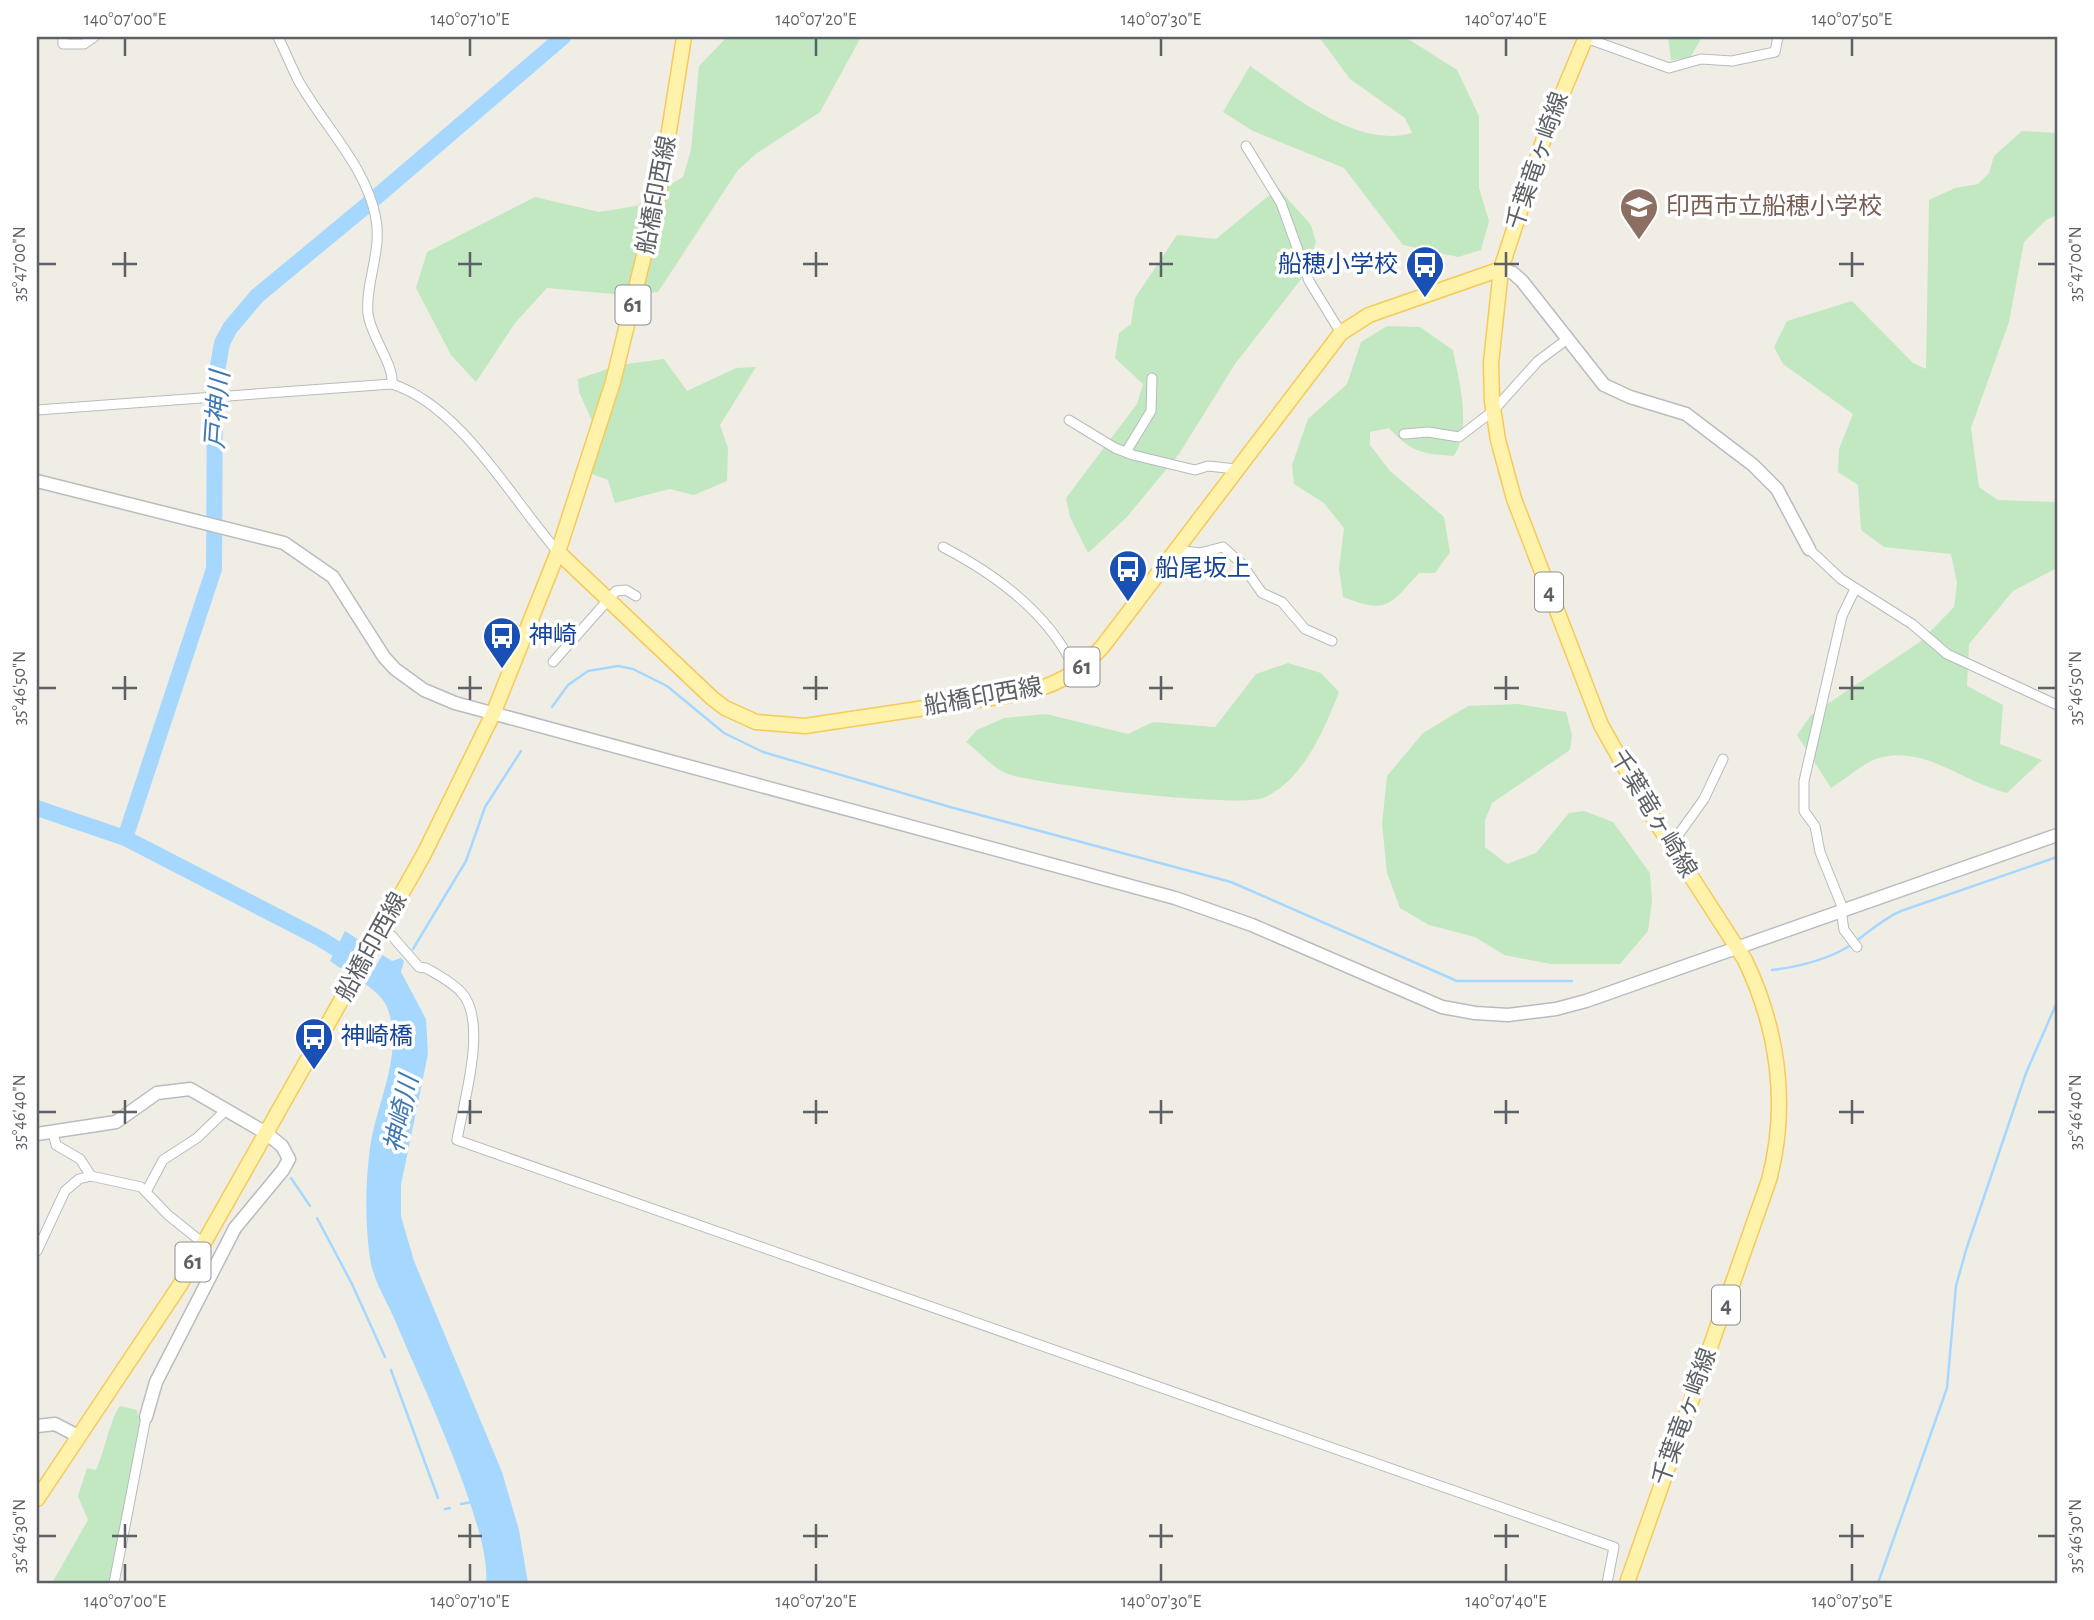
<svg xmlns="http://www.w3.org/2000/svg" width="2094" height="1620" font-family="'Alegreya Sans','Noto Sans JP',sans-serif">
<rect width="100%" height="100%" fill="#f0ede5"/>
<g fill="#c1e8c1">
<polygon points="727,37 861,37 820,112 757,153 738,170 658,292 625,295 547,288 515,323 476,382 451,355 416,288 427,252 535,197 599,212 636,206 683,177 691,150 699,66"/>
<path d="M1319,37h86l52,33 22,46v72l10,33 -8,29 -23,7 -55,-12 -59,-77 -91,-37 -30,-19 27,-46c44,30 107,83 162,67l-7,-15 -55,-39z"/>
<polygon points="1668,37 1702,37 1690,58 1671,60"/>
<path d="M2022,131l35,2v82l-11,5 -22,22 -15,80 -38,106 8,59 19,13 59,2v66l-44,23 -44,53 -2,42 36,19 -3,39 42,16 -35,33c-40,-9 -80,-46 -124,-36 -17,3 -37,22 -52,31l-34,-53 14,-20 110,-74 33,-34 3,-24 -6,-29 -67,-7 -23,-17 -3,-45 -20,-13 1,-23 14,-35 -70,-50 -9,-17 13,-26 65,-20 61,62 13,6 3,-169 26,-12 23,-4 11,-11 5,-17z"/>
<polygon points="1278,188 1311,225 1316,242 1302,278 1235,364 1179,454 1126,518 1088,553 1070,517 1066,498 1137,404 1143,384 1115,358 1119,333 1131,324 1135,298 1177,235 1216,239"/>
<path d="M1387,326l33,1 33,23c6,32 19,76 1,106 -32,-2 -43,-4 -65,-28l-19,4v13l20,26 54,46 6,35 -15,21h-16c-30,33 -32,41 -76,24l-4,-29 5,-40 -20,-25 -30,-19 -2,-19 16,-46 39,-35 14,-42z"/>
<polygon points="664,359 687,391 736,368 756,367 720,425 728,448 727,481 694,495 670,489 615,503 608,480 579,469 593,423 579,392 578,379 619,365"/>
<path d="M1288,663l33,10 18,19c-15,38 -36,89 -76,106 -25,10 -224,-13 -255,-24 -14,-5 -30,-23 -42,-32l11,-12 27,-12 42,-4 82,20 25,-12 62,5 41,-53z"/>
<polygon points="1518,704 1566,712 1572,735 1570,750 1492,803 1485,820 1485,847 1507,864 1536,853 1569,813 1584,811 1613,822 1650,873 1652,901 1648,931 1620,964 1551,964 1504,955 1475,937 1429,925 1400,908 1387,873 1382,824 1387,776 1423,733 1468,706"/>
<path d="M120,1406l17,4 3,16 -30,157h-58l36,-63 -10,-24 9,-28 9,2c8,-16 15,-54 24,-64z"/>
</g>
<path fill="#a6d8ff" d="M345,931l47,30 9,-3 3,3 -3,11 25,47 2,35 -27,131v31l13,45 88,211 17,58 9,53h-42c6,-55 -68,-207 -92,-265 -8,-18 -21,-39 -24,-59 -5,-36 -5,-75 0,-111 6,-45 35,-95 17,-141 -8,-19 -41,-34 -57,-46z"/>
<polygon fill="#f0ede5" points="370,943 384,952 363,988 349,979"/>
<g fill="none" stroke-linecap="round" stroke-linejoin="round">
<g stroke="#a6d8ff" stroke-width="2.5">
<polyline points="552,707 568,685 588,671 618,666 633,669 667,686 724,733 763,752 950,807 1231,882 1457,981 1572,981"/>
<polyline points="413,949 466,861 485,807 521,751"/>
<path d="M1772,970c24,-3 53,-10 74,-22 19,-12 34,-28 55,-37l156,-54"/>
<polyline points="291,1178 310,1206"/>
<polyline points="317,1218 352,1284 385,1357"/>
<polyline points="391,1370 438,1498"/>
<polyline points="461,1504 472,1502"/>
<polyline points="445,1509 450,1508"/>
<polyline points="1878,1583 1947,1388 1956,1286 1966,1250 2026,1073 2057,1002"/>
</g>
<g stroke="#a6d8ff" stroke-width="16">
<polyline points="37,808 125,838 319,938 353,959"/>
<polyline points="125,838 214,569 215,383 222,343 230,328 257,296 367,205 563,37"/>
</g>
<defs>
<g id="street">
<polyline points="63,37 63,44 84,44 94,37"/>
<path d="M278,37c7,14 13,29 20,43 25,45 69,87 78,139 6,33 -11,64 -8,95 3,23 26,50 24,70"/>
<polyline points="1586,38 1669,68 1701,59 1732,61 1775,52 1778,37"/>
<polyline points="1246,146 1281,203 1309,281 1341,333"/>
<path d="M37,410l355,-26c69,22 120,116 166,168"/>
<polyline points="1069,420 1115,448 1133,455 1195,470 1208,466 1236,469"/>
<polyline points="1404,434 1428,432 1459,437 1493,411 1538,361 1566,340"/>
<polyline points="1126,452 1151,411 1152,378"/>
<path d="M943,547c54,28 108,68 133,125"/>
<polyline points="1809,549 1841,579 1912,624 1947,654 2057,705"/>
<polyline points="1176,550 1200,553 1223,547 1241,563 1262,593 1282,602 1305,629 1332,641"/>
<polyline points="553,662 616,591 626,590 636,596"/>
<polyline points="1671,845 1704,799 1723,759"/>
<polyline points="1843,909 1820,852 1815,826 1804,811 1804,781 1842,616 1855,589"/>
<polyline points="1841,910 1844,930 1857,947"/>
<path d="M382,930l10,6 27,31 7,1c12,7 26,14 35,24 28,29 2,112 -4,148l1157,407 -7,36"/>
<polyline points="53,1133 56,1145 80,1159 91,1176"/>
<polyline points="146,1192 163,1160 197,1138 226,1110"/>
<polyline points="37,1251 65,1191 79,1179 91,1176 141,1187 168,1215 203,1243"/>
<polyline points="114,1583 146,1417"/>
</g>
<g id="secondary">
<polyline points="1501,269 1513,273 1522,281 1604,385 1630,397 1686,414 1753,465 1777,489 1809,549"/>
<polyline points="37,481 284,543 333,577 384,657 395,669 424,690 455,703 1175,898 1252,925 1442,1007 1475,1013 1508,1015 1556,1009 1586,1001 2057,835"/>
<polyline points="37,1134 116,1122 157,1093 190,1089 266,1133 282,1146 289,1159 283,1170 235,1228 156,1382 146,1417"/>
<polyline points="37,1426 55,1424 78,1436"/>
</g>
<g id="primary">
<path d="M1586,37l-41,98 -44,134 -10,94 1,38 6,39 16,59 87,226 53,94 91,141c33,69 44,145 24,220l-142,403"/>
<path d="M558,552l154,146 13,10 31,14 49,4 213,-32c36,-7 61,-21 85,-48l238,-313 28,-18 132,-46"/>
<polyline points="37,1499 180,1285 424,854 493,714 558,552 613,382 659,194 684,37"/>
</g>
</defs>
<use href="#street" stroke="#b7bbbf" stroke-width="11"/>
<use href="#secondary" stroke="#b8bcc1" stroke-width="15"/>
<use href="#primary" stroke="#f6ca58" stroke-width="17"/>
<use href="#street" stroke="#fff" stroke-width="9"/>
<use href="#secondary" stroke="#fff" stroke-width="12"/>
<use href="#primary" stroke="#fff2ab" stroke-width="14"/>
</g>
<path fill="none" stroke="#5d6166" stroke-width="2.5" d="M125,38v18M470,38v18M816,38v18M1161,38v18M1506,38v18M1852,38v18M125,252v25M470,252v25M816,252v25M1161,252v25M1506,252v25M1852,252v25M38,264h18M112,264h25M458,264h24M803,264h25M1149,264h24M1494,264h25M1839,264h25M2038,264h18M125,676v24M470,676v24M816,676v24M1161,676v24M1506,676v24M1852,676v24M38,688h18M112,688h25M458,688h24M803,688h25M1149,688h24M1494,688h25M1839,688h25M2038,688h18M125,1100v24M470,1100v24M816,1100v24M1161,1100v24M1506,1100v24M1852,1100v24M38,1112h18M112,1112h25M458,1112h24M803,1112h25M1149,1112h24M1494,1112h25M1839,1112h25M2038,1112h18M125,1524v24M470,1524v24M816,1524v24M1161,1524v24M1506,1524v24M1852,1524v24M38,1536h18M112,1536h25M458,1536h24M803,1536h25M1149,1536h24M1494,1536h25M1839,1536h25M2038,1536h18M125,1564v18M470,1564v18M816,1564v18M1161,1564v18M1506,1564v18M1852,1564v18"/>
<defs>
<symbol id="school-pin" viewBox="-11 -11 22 30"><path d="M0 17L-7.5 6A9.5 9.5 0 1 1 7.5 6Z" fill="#8d6e63" stroke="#fff"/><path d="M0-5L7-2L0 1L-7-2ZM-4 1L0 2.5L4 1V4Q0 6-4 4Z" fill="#fff"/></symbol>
<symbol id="bus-pin" viewBox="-11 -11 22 30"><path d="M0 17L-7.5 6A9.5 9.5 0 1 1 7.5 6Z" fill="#1a4fb4" stroke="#fff"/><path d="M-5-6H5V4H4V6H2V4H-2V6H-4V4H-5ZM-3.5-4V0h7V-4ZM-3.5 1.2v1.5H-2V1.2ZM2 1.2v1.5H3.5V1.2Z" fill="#fff"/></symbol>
</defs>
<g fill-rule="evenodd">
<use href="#school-pin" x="1617" y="185" width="44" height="60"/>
<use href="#bus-pin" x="1403" y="243" width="44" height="60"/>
<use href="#bus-pin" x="1106" y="547" width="44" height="60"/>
<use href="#bus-pin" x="480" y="614" width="44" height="60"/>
<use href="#bus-pin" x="292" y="1015" width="44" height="60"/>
</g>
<g text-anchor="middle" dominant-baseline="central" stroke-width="7" stroke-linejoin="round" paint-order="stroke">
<g fill="#fff" stroke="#8e9094" stroke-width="2">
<rect x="615.5" y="285.5" width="35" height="39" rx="5"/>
<rect x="1535" y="572.5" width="28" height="39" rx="5"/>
<rect x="1064.5" y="647.5" width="35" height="39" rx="5"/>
<rect x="175.5" y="1242.5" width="35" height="39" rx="5"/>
<rect x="1712" y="1285.5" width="28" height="39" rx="5"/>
</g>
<g font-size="23" font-weight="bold" fill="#5d6166">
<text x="633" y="305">61</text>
<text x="1549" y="592">4</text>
<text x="1082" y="667">61</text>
<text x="193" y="1262">61</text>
<text x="1726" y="1305">4</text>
</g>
<g font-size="24" fill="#5d6166" stroke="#fff">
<text transform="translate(1538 161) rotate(-71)">千葉竜ヶ崎線</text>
<text transform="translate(657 195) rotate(-79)">船橋印西線</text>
<text transform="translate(983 697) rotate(-10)">船橋印西線</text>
<text transform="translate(1653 814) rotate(59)">千葉竜ヶ崎線</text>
<text transform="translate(372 947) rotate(-61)">船橋印西線</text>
<text transform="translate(1685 1417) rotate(-70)">千葉竜ヶ崎線</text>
</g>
<g font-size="24" fill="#785e54" stroke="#fff" text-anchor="start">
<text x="1666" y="207">印西市立船穂小学校</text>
</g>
<g font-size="24" fill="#164399" stroke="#fff" text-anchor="start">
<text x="1398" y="265" text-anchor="end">船穂小学校</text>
<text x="1155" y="569">船尾坂上</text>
<text x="529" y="636">神崎</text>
<text x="341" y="1037">神崎橋</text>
</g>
<g font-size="26" font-style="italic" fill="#3e78b5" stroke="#fff">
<text transform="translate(218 410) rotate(-86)">戸神川</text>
<text transform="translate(402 1114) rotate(-78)">神崎川</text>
</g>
</g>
<rect width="2094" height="1620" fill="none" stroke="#ffffff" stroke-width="77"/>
<rect x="38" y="38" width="2018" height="1544" fill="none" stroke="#5d6166" stroke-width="2.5"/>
<g font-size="18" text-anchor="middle" fill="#5d6166">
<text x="125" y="25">140°07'00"E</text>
<text x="470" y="25">140°07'10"E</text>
<text x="816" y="25">140°07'20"E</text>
<text x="1161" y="25">140°07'30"E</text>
<text x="1506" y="25">140°07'40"E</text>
<text x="1852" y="25">140°07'50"E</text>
<text transform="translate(19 264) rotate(-90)" y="6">35°47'00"N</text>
<text transform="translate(2075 264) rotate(-90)" y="6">35°47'00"N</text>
<text transform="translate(19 688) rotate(-90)" y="6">35°46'50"N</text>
<text transform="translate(2075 688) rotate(-90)" y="6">35°46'50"N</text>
<text transform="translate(19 1112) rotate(-90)" y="6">35°46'40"N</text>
<text transform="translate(2075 1112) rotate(-90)" y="6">35°46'40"N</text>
<text transform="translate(19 1536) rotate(-90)" y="6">35°46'30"N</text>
<text transform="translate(2075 1536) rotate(-90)" y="6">35°46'30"N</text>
<text x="125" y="1607">140°07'00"E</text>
<text x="470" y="1607">140°07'10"E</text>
<text x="816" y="1607">140°07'20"E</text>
<text x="1161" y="1607">140°07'30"E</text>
<text x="1506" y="1607">140°07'40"E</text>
<text x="1852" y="1607">140°07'50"E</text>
</g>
</svg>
